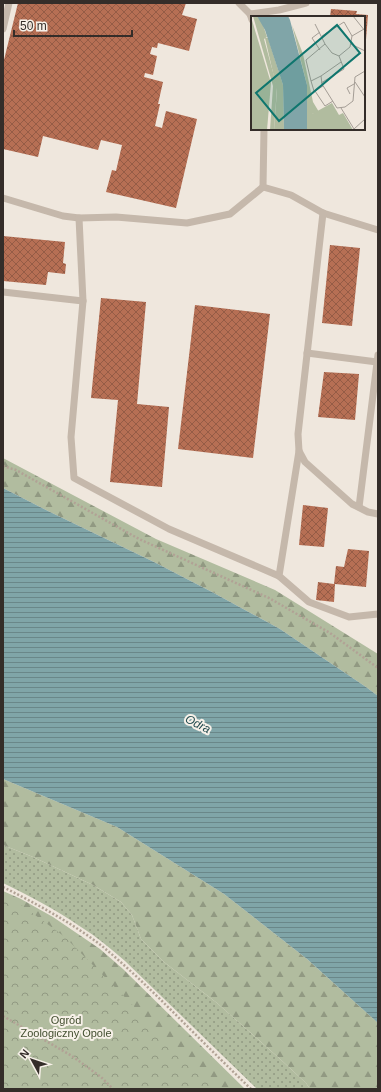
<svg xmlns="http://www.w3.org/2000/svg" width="381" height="1092" font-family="Arial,sans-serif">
<defs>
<pattern id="grass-dots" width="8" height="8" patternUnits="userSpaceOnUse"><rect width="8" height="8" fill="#b1bc9f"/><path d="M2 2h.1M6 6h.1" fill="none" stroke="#919982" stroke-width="1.8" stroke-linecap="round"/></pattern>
<pattern id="forest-firs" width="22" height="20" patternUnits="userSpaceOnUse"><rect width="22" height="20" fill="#b1bc9f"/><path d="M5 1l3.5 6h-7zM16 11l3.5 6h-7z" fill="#919982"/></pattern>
<pattern id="park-crowns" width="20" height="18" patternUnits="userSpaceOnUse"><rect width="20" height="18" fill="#b1bc9f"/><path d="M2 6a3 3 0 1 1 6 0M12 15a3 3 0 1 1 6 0" fill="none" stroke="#919982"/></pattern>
<pattern id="water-rules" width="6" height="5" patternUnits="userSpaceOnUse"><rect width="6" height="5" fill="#80a5a8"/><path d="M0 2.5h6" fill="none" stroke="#6a8789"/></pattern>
<pattern id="building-cross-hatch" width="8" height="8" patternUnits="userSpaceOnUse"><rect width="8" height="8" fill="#b66f54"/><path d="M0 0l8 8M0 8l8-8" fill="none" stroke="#955c46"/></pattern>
</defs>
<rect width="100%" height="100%" fill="#efe7dd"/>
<path fill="url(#grass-dots)" d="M3,845l30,12 60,28 28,17 11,13 9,24 23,23 53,41 62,55 27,25 4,6h-53l-132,-128c-14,-12 -28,-24 -44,-34 -25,-17 -51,-31 -78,-44z"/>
<g fill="url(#forest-firs)">
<polygon points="3,458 156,539 275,590 378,654 378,696 366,687 280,629 212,592 154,562 48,511 3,488"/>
<polygon points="3,779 117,827 224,894 307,959 378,1023 378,1089 310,1089 306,1083 279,1058 217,1003 164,962 141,939 132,915 121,902 93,885 33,857 3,845"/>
<polygon points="3,891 21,899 53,917 100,949 123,969 245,1089 3,1089"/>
</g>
<polygon fill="url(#park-crowns)" points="3,896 20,904 65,937 216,1089 3,1089"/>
<polygon fill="url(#water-rules)" points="3,488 48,511 154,562 212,592 280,629 366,687 378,696 378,1023 307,959 224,894 117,827 3,779"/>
<g fill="url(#building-cross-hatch)">
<polygon points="18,3 186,3 182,15 197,19 189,51 158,43 157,48 152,47 150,54 157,56 153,75 145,73 144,77 163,82 158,104 160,104 155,126 162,128 166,111 197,119 176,208 106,192 112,170 116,171 122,145 101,140 98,150 43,136 38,157 3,149 3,72 4,67 3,67 3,64"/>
<polygon points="331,9 357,11 356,14 368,15 365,52 364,52 364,17 330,17"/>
<polygon points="3,236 65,242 63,263 66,264 65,274 48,272 46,285 3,281"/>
<polygon points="330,245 360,248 352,326 322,323"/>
<polygon points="101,298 146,302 137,404 169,407 162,487 110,482 118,400 91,398"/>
<polygon points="195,305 270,314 253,458 178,449"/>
<polygon points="324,372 359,374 355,420 318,417"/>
<polygon points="303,505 328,508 324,547 299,545"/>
<polygon points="348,549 369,551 366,587 335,584 334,602 316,600 318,582 334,584 336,566 344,567"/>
</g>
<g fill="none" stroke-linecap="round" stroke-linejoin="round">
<g stroke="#b1a295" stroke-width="2.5" stroke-dasharray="2 2" stroke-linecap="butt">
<polyline points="3,466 16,470 139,539 269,598 330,633 378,668"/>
<path d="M3,887c34,17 69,36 99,59 24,20 47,42 69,64 26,26 53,53 80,79"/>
<polyline points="3,1016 72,1056 101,1077 113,1089"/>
</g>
<g stroke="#c5b8ab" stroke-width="7">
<polyline points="239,3 250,14 252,20"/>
<polyline points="250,14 279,10 306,3"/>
<polyline points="3,29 9,3"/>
<polyline points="264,129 263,187 291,195 323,213 378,230"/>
<polyline points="3,198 63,216 79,218 116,217 187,223 230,214 263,187"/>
<polyline points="323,213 298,434 299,451 305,462 352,504 368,512 378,514"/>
<polyline points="79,218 83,301 71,437 74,478 169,529 279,576"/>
<polyline points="3,292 83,301"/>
<polyline points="307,353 377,362"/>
<polyline points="299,451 279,576 309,602 349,617 378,614"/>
<polyline points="359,507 378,355"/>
</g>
</g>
<g text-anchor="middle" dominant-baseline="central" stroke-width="4" stroke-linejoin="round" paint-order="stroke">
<g font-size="11" fill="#434f30" stroke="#f7f1e9">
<text x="66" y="1020">Ogród<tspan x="66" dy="13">Zoologiczny Opole</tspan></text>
</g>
<g font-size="12" font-style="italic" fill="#244c50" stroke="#f7f1e9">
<text transform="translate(198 724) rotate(27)">Odra</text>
</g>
</g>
<g transform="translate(251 16)">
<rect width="114" height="114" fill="#efe7dd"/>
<path d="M2,0h4l5,6 5,15 -3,2 13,48 -3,43h-4l3,-44zM81,87l7,12 4,-2 10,17h-41v-16z" fill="#b1bc9f"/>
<path d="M41,9l11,29 10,48 6,10 -7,2v16h-5v-45zM14,22h3l15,47 1,45h-10l3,-40z" fill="#b1bc9f"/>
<path d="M0,1l20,66 -4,47h-16z" fill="#b1bc9f"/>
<path d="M6,0h31l2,4 17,65v45h-23l-1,-45 -18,-55z" fill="#80a5a8"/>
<path fill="none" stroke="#a49d95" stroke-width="1" d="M102,0l12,15M64,8l10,20 7,9 7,3M71,20l22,-14 8,14M100,28l14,7M69,34l-8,-12 8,-6M90,46l-20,14 1,8 15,24 8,-1 8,-6 2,-24 10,-6M60,65l-5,-21 19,-16M104,66l10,15M70,67l23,-14 -5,-13 11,-9 2,-11 12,-7M72,70l-8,5 10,15 8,-5M63,75l-3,-10 10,-5M99,78l-3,-6 7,-4M90,92l13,21 11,-10"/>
<path fill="#0f766e" fill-opacity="0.15" stroke="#0f766e" stroke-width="2" d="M86,9l23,28 -81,68 -23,-28z"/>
<rect width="114" height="114" fill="none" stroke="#342d29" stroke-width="2"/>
</g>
<rect width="381" height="1092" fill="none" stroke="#342d29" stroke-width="8"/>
<g transform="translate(32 1060) rotate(310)" stroke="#f7f1e9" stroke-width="3" paint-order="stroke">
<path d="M0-3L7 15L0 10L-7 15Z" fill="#342d29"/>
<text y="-6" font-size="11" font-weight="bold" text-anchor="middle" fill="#342d29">N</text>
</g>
<path d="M14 30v6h118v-6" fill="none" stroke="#342d29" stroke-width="2"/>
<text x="20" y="30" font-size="12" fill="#342d29" stroke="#f7f1e9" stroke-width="3" paint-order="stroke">50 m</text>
</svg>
